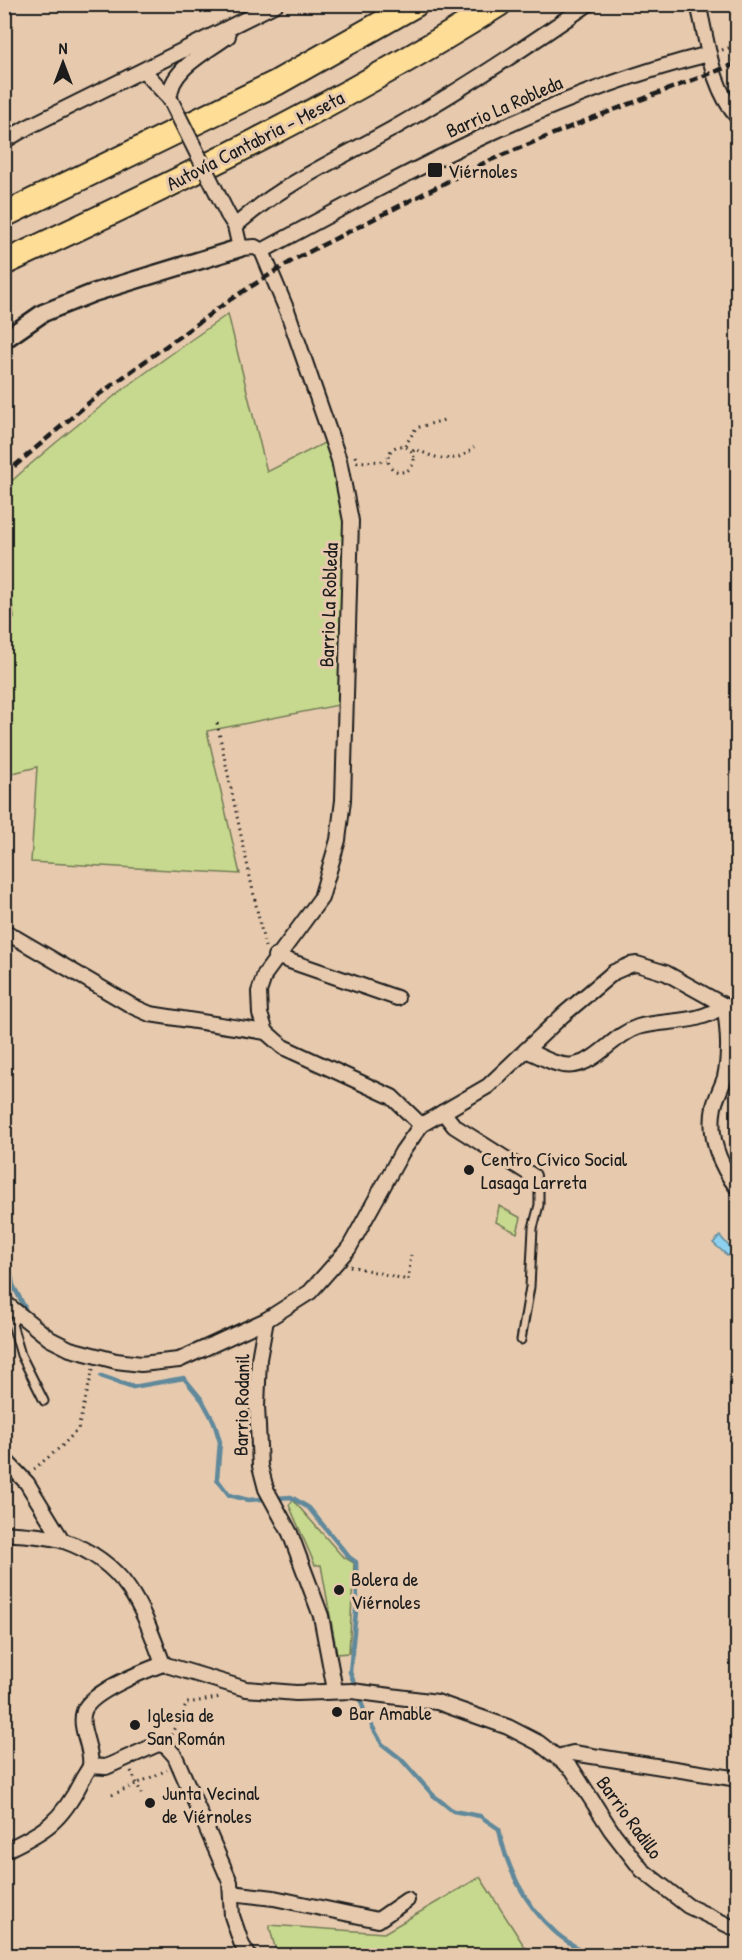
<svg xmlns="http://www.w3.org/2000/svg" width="742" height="1960" font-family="'Patrick Hand',sans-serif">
<rect width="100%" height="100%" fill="#e7caae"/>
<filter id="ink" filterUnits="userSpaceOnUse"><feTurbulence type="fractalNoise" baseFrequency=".0167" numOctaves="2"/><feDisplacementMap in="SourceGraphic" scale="12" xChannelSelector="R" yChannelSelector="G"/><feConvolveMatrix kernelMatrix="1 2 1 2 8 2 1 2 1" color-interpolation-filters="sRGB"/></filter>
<g filter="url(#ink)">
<g fill="#c7d98e" stroke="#727a55" stroke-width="1.5">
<path d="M228,314l39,158 59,-30 25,79 3,181 -147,29 33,143 -209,-12 6,-95 -32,8v-146l9,-11 -9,-66v-65c70,-64 145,-119 223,-173z"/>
<polygon points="499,1206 521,1218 517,1233 496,1222"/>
<polygon points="293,1500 342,1556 354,1563 349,1653 337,1654 321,1565 315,1565 289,1505"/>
<polygon points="480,1877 530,1955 277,1955 269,1925 384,1933"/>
</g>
<polygon fill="#8ed1ef" stroke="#60899b" stroke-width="1.5" points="720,1236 733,1251 728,1256 713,1243"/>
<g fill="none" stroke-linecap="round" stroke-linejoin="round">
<g stroke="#60899b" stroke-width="4.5">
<polyline points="4,1236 13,1285 25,1308"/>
<path d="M101,1376l32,11 51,-9 18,22 12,22 6,20 -3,37 12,16 19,5 43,-3 18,11 40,49 7,5 1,39 -7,71 15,41 17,31 19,15 32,36 20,16 27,5 19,13c7,38 26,76 55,102 10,10 24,16 35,25"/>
</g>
<defs>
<g id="service">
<polyline points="19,1314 12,1324 21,1355 44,1401"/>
<polyline points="521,1340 530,1287 533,1228 539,1205 539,1186 533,1176"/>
</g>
<g id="minor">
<path d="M698,4c10,40 13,83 40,114"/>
<polyline points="144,71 170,99"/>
<path d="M170,99c-2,-29 37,-47 58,-63"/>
<polyline points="4,141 28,127 276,4"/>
<polyline points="228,215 235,226 240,248 255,247 262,251 288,313 339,460 351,521 343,800 338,840 321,898 265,974 259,992 260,1014 266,1032 283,1047 392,1097 421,1125"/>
<path d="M235,226c48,-43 104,-67 159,-98 67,-38 131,-80 194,-124"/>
<path d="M262,251c143,-77 288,-158 447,-197"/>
<polyline points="4,931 134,1007 150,1014 266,1032"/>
<polyline points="275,956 397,998"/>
<path d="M725,1008c3,24 5,46 0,69 -3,10 -9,20 -11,30 -6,30 6,59 24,82"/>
<path d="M526,1050c14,6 33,18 48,15 25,-4 39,-30 64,-38 27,-8 61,-2 84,-21"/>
<polyline points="443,1112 454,1126 533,1176"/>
<polyline points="4,1302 50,1339 70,1349 116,1361 141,1364 179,1360 266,1320 310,1292 349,1248 402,1152 421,1125 488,1086 563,1015 614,972 630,965 637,964 666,973 738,1013"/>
<polyline points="266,1320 259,1359 257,1406 260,1466 266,1489 290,1533 321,1616 335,1690"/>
<polyline points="8,1463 27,1483 62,1540"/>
<path d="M4,1533c19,2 42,2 60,8 63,22 78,66 99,123"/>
<polyline points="557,1757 573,1753 738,1779"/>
<polyline points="90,1766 106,1767 158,1744 166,1746 175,1756 230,1882 232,1916 242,1945 249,1956"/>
<path d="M4,1851c40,-19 57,-29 77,-69 2,-5 7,-11 9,-16 3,-18 -12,-38 -6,-55 7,-19 60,-40 79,-47l83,25 50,4 56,-2 85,11 71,25 31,16 33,26 39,61 31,40 46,36 50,24"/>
<polyline points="231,1893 274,1898 378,1920 407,1900"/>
</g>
<polyline id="tertiary" points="4,340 43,313 93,293 240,248"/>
<g id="motorway">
<polyline points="4,215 276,83 416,4"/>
<path d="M4,263c169,-79 337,-159 495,-259"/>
</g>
</defs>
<use href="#service" stroke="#1c1c1c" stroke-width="11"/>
<use href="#minor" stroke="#1c1c1c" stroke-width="18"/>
<use href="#tertiary" stroke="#1c1c1c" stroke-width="21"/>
<use href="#motorway" stroke="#1c1c1c" stroke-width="28"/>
<g stroke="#1c1c1c" stroke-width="3" stroke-dasharray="1.5 4.5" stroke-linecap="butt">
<polyline points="722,50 738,45"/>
<circle cx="401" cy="459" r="13"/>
<polyline points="405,446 416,428 444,420"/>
<path d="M413,451l3,-2c18,10 42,16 58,-2"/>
<polyline points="355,456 357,462 387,461"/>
<polyline points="217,723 265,947"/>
<polyline points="350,1266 408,1280 411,1255"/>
<polyline points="34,1469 62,1446 78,1429 93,1369"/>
<polyline points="171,1735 187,1703 222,1697"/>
<polyline points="131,1771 143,1797"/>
<polyline points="112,1795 167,1770"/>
</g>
<use href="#service" stroke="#e7caae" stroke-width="7"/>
<use href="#minor" stroke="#e7caae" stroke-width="14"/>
<use href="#tertiary" stroke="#e7caae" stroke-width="16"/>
<use href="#motorway" stroke="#fedd96" stroke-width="24"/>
<polyline stroke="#1c1c1c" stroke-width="4.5" stroke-dasharray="9 4.5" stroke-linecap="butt" points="4,475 97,396 231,299 295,259 486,162 587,120 738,63"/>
<defs>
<polyline id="minor-bridge" points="170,99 228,215"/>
</defs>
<use href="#minor-bridge" stroke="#1c1c1c" stroke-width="18" stroke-linecap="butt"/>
<use href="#minor-bridge" stroke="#e7caae" stroke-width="14"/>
</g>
</g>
<g fill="#1c1c1c" stroke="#e7caae" stroke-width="2">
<rect x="427" y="162" width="16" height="16" rx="3"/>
<circle cx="469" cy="1170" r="6"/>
<circle cx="339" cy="1590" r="6"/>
<circle cx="337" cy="1712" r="6"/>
<circle cx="135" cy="1725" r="6"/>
<circle cx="150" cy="1803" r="6"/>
</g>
<g text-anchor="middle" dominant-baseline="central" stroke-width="6" stroke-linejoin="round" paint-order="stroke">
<g font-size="20" fill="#1c1c1c" stroke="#e7caae">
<text transform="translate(504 106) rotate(-24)">Barrio La Robleda</text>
<text transform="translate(255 140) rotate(-27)">Autovía Cantabria - Meseta</text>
<text transform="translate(328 605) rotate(-88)">Barrio La Robleda</text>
<text transform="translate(241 1405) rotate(-89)">Barrio Rodanil</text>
<text transform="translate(630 1817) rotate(54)">Barrio Radillo</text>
</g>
<g font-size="20" fill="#1c1c1c" stroke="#e7caae" text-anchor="start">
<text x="448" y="170">Viérnoles</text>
<text x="481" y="1158">Centro Cívico Social<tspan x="481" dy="23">Lasaga Larreta</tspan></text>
<text x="351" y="1578">Bolera de<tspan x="351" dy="23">Viérnoles</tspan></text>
<text x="349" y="1712">Bar Amable</text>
<text x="147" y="1714">Iglesia de<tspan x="147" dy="23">San Román</tspan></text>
<text x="162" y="1792">Junta Vecinal<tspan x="162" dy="23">de Viérnoles</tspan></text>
</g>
</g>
<rect width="742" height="1960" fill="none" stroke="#e7caae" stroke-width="24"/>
<rect x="12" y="12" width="718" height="1936" fill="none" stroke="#1c1c1c" stroke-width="2" filter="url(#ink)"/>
<g transform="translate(63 63)" stroke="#e7caae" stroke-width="4.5" paint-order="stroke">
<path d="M0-4.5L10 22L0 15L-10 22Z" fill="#1c1c1c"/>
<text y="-9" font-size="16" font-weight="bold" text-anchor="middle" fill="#1c1c1c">N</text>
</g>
</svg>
